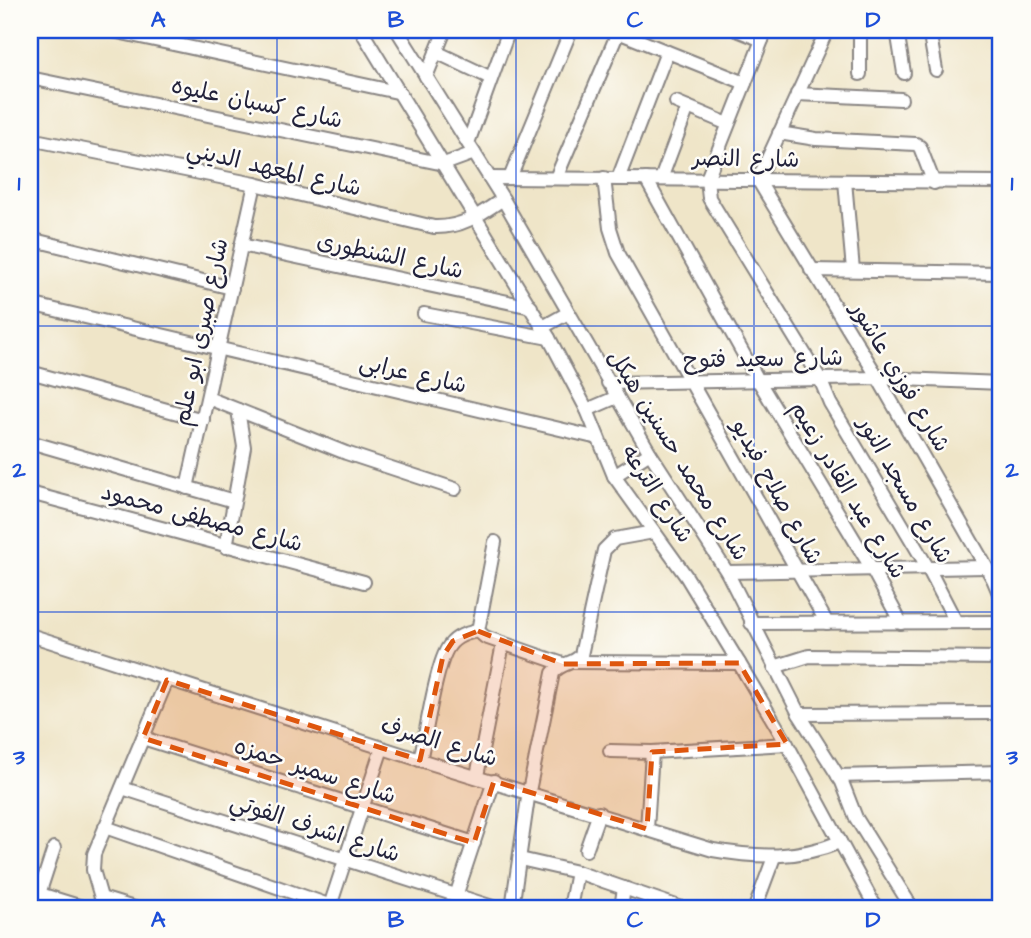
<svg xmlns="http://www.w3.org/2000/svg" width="1031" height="938" font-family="'Architects Daughter','Playpen Sans Arabic',sans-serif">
<rect width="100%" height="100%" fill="#fdfcf7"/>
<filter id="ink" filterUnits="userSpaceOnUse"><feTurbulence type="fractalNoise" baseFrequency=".0143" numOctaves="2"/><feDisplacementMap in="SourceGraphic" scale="14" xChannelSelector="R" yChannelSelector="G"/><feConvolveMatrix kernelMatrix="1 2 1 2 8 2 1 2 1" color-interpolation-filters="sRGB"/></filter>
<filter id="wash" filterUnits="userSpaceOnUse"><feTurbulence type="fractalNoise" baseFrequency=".00686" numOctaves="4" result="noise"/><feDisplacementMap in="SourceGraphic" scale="28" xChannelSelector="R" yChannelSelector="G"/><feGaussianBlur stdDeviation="1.57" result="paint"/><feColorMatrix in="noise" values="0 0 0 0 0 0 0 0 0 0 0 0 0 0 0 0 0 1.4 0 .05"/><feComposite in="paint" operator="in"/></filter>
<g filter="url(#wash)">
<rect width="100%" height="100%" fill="#efe5c8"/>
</g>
<g filter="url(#ink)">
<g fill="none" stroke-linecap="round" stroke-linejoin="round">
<defs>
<g id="minor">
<polyline points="108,30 397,92"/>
<polyline points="361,30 549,338 587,410 614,476 686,576 739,663 787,744 876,908"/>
<polyline points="397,30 503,199 650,453 727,572 799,714 842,782 856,818 912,908"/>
<polyline points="737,30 762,40"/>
<polyline points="766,30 707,179 709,198 820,379 830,403 928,568 956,622"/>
<polyline points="827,30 758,180 878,378 993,579 1001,598"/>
<polyline points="897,30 904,73"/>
<polyline points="929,30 936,70"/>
<polyline points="618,32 745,83"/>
<polyline points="436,52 491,78"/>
<polyline points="860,74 860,30"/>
<polyline points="426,77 445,30"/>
<polyline points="30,78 444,164 474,153"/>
<polyline points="797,94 901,99"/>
<polyline points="676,102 728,124"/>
<polyline points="779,133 816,139 916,144 920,147 934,183"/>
<path d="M30,139l225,45 179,43c28,1 47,-13 69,-28"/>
<polyline points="468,143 509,30"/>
<polyline points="490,178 1001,182"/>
<polyline points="510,178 571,30"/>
<polyline points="556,178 619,30"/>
<polyline points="604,178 610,228 618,253 827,623"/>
<polyline points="618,179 667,52"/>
<polyline points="646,179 758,380 872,569 901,623"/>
<polyline points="661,179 688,107"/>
<polyline points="845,181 853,270"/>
<polyline points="30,239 232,288"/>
<polyline points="241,245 531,307"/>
<polyline points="811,270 1001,273"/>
<polyline points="30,304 598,438"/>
<polyline points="424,314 549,338"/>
<polyline points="543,327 568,313"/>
<polyline points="30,372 203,420"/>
<polyline points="608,383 878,378 1001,383"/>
<polyline points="208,398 346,453 455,489"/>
<polyline points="587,410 617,397"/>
<polyline points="30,442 234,501"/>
<polyline points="614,476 650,453"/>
<polyline points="187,488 255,184"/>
<polyline points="30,493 364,582"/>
<polyline points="495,542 478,631 485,637 563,664"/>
<polyline points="226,547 244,447 238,410"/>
<polyline points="727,572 986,567"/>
<polyline points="751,623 1001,622"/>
<path d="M30,635l390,125 293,90c45,8 85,9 127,-8"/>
<polyline points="573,662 739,663"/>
<polyline points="774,667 809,656 1001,658"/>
<polyline points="799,714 1001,713"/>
<polyline points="143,738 474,843"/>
<polyline points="610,751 652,752 787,744"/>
<path d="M420,760c6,-25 16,-97 29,-114 7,-10 18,-13 29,-15"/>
<polyline points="477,776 503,644"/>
<polyline points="838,776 1001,772"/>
<polyline points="122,788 496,908"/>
<polyline points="105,827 337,908"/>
<polyline points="647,829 652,752"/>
<polyline points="586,850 599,813"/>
<polyline points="520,859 577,872 682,908"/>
<polyline points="30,891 85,908"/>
<polyline points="39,894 54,848"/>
<polyline points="456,896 494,781"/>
<polyline points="101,898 134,908"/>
<polyline points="330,906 382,748"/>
<polyline points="104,908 93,870 94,854 167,680"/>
<path d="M512,908l17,-117 24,-118c8,-11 20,-8 28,-18l23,-105 11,-11 39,-7"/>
<polyline points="570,908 577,872"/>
<polyline points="621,908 624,888"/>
<polyline points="755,908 774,857"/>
</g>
</defs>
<use href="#minor" stroke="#888482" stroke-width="16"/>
<use href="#minor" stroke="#fff" stroke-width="12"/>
</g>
</g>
<path fill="#de560e" fill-opacity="0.2" stroke="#de560e" stroke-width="5" stroke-dasharray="14 9" stroke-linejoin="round" d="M478,631l85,33 176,-1 48,81 -135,8 -5,77 -153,-48 -20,62 -331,-105 24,-58 253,80 23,-104 10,-15z"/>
<path fill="none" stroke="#1d4ed8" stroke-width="2" stroke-opacity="0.55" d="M277,30v878M516,30v878M754,30v878M30,326h971M30,612h971"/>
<g text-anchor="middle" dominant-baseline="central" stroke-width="5" stroke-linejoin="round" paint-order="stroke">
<g font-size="23" fill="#22223b" stroke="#fdfcf7">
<text transform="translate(257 103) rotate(12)">شارع كسبان عليوه</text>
<text transform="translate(746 159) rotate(1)">شارع النصر</text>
<text transform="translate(274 169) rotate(13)">شارع المعهد الديني</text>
<text transform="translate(390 256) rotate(12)">شارع الشنطورى</text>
<text transform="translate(201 332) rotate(-78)">شارع صبرى ابو علم</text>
<text transform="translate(763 359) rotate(-1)">شارع سعيد فتوح</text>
<text transform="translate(413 374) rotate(13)">شارع عرابى</text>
<text transform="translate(900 377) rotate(59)">شارع فوزي عاشور</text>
<text transform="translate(678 455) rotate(58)">شارع محمد حسنين هيكل</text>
<text transform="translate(848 490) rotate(59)">شارع عبد القادر زعيم</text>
<text transform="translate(905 490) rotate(60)">شارع مسجد النور</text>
<text transform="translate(777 492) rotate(61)">شارع صلاح فيديو</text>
<text transform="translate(657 494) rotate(57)">شارع الترعه</text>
<text transform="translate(202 518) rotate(15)">شارع مصطفى محمود</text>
<text transform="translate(439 742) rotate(17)">شارع الصرف</text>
<text transform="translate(315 771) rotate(18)">شارع سمير حمزه</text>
<text transform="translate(315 828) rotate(18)">شارع اشرف الفوتي</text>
</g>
</g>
<rect width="1031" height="938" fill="none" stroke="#fdfcf7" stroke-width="77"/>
<rect x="38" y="38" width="954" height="862" fill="none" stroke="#1d4ed8" stroke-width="2.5"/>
<g font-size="23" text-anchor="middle" font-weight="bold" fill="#1d4ed8">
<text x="158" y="27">A</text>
<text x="396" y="27">B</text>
<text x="635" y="27">C</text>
<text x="873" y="27">D</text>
<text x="19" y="190">1</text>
<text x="1012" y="190">1</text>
<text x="19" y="477">2</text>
<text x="1012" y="477">2</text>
<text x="19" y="764">3</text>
<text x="1012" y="764">3</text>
<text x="158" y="927">A</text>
<text x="396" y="927">B</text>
<text x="635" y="927">C</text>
<text x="873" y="927">D</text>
</g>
</svg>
